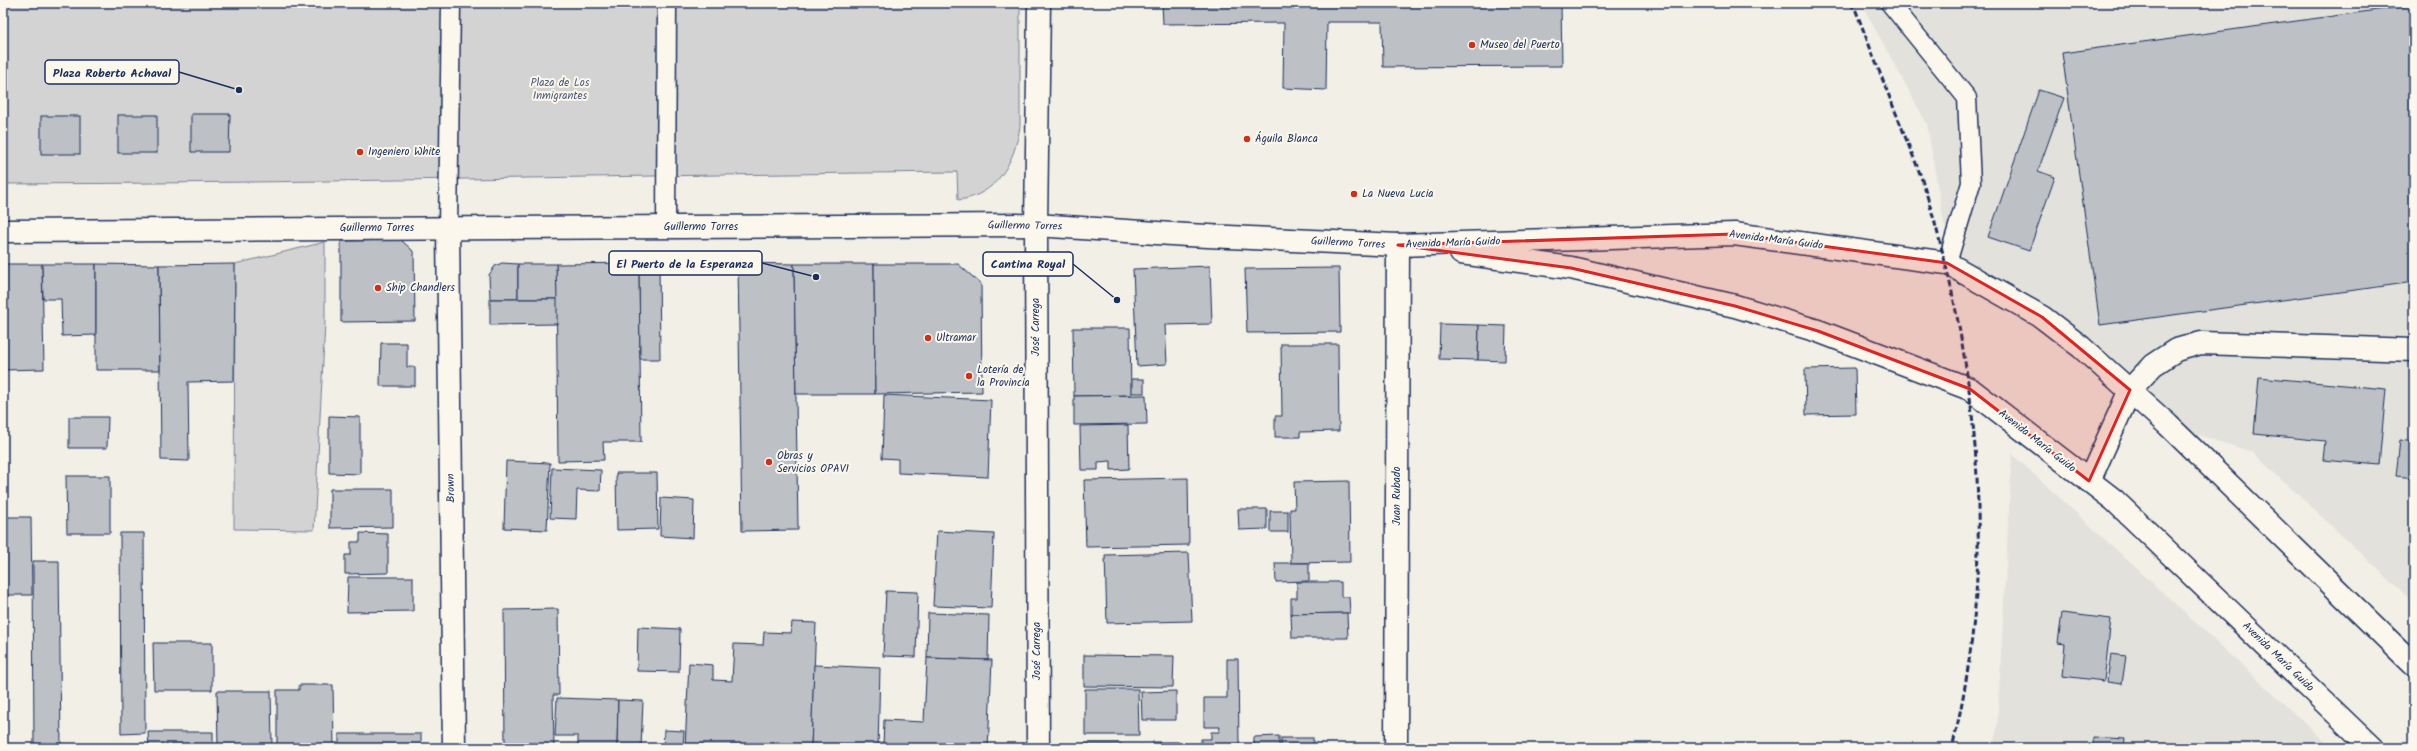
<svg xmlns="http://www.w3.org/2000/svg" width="2417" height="751" font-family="Kalam,sans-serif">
<rect width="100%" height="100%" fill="#f2efe6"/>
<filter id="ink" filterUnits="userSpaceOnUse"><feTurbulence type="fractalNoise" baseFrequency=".025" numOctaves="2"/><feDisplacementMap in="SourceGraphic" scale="8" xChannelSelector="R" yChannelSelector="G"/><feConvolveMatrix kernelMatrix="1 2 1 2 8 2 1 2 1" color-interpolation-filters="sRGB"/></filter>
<g filter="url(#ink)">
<g fill="#e2e1dc">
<polygon points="1861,3 2414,3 2414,603 2252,452 2168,425 1963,261 1944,224 1927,124"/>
<polygon points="2012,454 2332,748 1992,748 1997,729"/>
</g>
<g fill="#d2d3d2" stroke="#768198">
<path d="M3,3h1017v123c-5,35 -23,70 -62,74l-1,-28c-318,3 -636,11 -954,12z"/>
<polygon points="325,242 325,323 314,530 234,529 235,264"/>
</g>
<g fill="#bdc0c4" stroke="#1b2f5e">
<polygon points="1162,3 1561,3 1562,66 1383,67 1382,22 1327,22 1326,90 1283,88 1284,23 1163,24"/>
<polygon points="2414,5 2414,282 2100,325 2062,53"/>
<polygon points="2039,90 2064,98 2038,171 2055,177 2029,251 1988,237"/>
<polygon points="191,114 230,114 229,152 191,152"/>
<rect x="118" y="115" width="39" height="38"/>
<rect x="41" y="116" width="39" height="38"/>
<polygon points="401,240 412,250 414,254 415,321 341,322 341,241"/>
<polygon points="502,263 518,264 518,299 490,299 489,275 495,266"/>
<polygon points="639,263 641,442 603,442 604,460 558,461 556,264"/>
<polygon points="639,263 659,263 660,359 640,359"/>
<polygon points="738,263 794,264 798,530 742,531"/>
<polygon points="3,264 42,264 44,369 3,370"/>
<polygon points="42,264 96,264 96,335 62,336 61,299 43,299"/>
<polygon points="96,264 159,265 160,370 96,370"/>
<polygon points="235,264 234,381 188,382 189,461 161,460 159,265"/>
<polygon points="518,264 556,264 557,299 518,299"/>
<polygon points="794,264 874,264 875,394 796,394"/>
<polygon points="874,264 958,264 981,284 982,392 875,394"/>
<polygon points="1210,266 1212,324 1165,325 1167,364 1137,366 1133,269"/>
<polygon points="1339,268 1340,332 1247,333 1245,269"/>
<polygon points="490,299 557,299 557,324 490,325"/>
<polygon points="1440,324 1479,325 1478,360 1439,359"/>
<polygon points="1479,325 1506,326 1505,361 1478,360"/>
<polygon points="1073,328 1130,328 1131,395 1074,396"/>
<polygon points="381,343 407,343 407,367 415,367 415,386 380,386"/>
<polygon points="1281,344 1338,344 1339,431 1300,432 1300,437 1275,437 1275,416 1282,416"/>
<polygon points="1855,368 1856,414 1806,415 1805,369"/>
<polygon points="2259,377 2386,389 2379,465 2323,460 2325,441 2254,434"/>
<rect x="1132" y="379" width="12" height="14"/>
<polygon points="884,395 991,400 988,477 898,473 898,459 882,458"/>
<polygon points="1146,395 1147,424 1074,425 1074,396"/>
<polygon points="329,416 360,417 360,474 329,473"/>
<polygon points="69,417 108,417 107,448 69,448"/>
<polygon points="1128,425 1129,469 1111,470 1111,461 1098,462 1098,470 1081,470 1080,426"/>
<polygon points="2400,440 2414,442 2414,478 2396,476"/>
<polygon points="506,461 550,463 547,530 504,528"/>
<polygon points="552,468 601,470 600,491 577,490 576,519 550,518"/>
<polygon points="616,473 657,473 658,529 617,530"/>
<polygon points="66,476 110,476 110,533 67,533"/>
<polygon points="1188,478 1189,545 1086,547 1084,480"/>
<polygon points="1349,481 1350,562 1291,563 1290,509 1295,509 1294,482"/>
<polygon points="330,489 393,489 393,527 330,528"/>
<polygon points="661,498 694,500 693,538 660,536"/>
<polygon points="1238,509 1267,509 1267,529 1239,530"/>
<rect x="1270" y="511" width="18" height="21"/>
<polygon points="3,517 31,517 32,595 3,595"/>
<polygon points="937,531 994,534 991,608 933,606"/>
<polygon points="120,533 144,533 145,733 121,734"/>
<polygon points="360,533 388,534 388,573 345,574 345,555 351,555 351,542 360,542"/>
<polygon points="1189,553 1192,621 1107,623 1105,555"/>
<polygon points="33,561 59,561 61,748 34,748"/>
<polygon points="1275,563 1309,563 1309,581 1276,582"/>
<polygon points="348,577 413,577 413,611 347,612"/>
<polygon points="1297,582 1341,582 1341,597 1349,597 1350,613 1291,614 1291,598 1297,598"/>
<polygon points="886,591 918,592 916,657 883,656"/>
<polygon points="558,609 559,695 553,695 554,748 505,748 504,610"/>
<polygon points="928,613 989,615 988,660 927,658"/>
<polygon points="1347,613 1348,638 1292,638 1291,614"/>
<polygon points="2062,613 2111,619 2104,681 2062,676 2065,644 2058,643"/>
<polygon points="792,622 816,623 811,748 685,748 689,663 713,665 713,680 732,681 734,644 763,645 764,632 791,633"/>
<polygon points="638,627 680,629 679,672 637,671"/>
<polygon points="153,643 212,643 212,690 154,690"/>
<polygon points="2111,654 2126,656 2122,684 2107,682"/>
<polygon points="1084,655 1174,656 1173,687 1084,686"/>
<polygon points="927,658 992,660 988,748 883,748 884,720 924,722"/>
<polygon points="1227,659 1238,659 1239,748 1201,748 1201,739 1211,739 1211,732 1219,732 1220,727 1204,727 1204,698 1227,698"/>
<polygon points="814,665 880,668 878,748 811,748"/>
<polygon points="299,685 333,685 334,748 277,748 277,690 299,690"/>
<polygon points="1085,689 1138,689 1139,735 1085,735"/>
<polygon points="217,691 271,691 272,748 218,748"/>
<polygon points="1176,691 1176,720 1142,720 1141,692"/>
<polygon points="557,698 618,700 617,748 578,748 578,736 555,736"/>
<polygon points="618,700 643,701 641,748 617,748"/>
<polygon points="664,730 684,731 683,748 663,748"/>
<polygon points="148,732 213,732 213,748 149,748"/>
<rect x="339" y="734" width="82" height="14"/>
<polygon points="1279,736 1279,748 1254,748 1254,737"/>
<polygon points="2093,737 2125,739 2124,748 2093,748"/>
<rect x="1281" y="738" width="32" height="10"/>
<rect x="1153" y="742" width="25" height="6"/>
<rect x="1080" y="744" width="41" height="4"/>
</g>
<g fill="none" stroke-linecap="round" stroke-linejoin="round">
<defs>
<g id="service">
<polyline points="1890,3 1967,98 1971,183 1947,263"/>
<polyline points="666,227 667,3"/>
<polyline points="448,228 451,3"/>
</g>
<g id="minor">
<polyline points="1036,225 1187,235 1398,245 1734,234 1947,263 2042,317 2081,347 2168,425 2414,665"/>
<polyline points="448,228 454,748"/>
<polyline points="1461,253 1571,268 1735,306 1818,331 1970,389 2114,500 2372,748"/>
<polyline points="2089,481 2130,390 2153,365 2176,350 2201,343 2414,350"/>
<polyline points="1396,748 1398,245"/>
</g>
<g id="secondary">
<polyline points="3,231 1036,225"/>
<polyline points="1038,748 1036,225 1039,3"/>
</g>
</defs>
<use href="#service" stroke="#1b2f5e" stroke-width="21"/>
<use href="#minor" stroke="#1b2f5e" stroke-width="25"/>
<use href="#secondary" stroke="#1b2f5e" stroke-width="25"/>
<use href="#service" stroke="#fbf7ec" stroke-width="18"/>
<use href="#minor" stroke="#fbf7ec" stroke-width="22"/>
<use href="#secondary" stroke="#fbf7ec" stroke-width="22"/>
<path stroke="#1b2f5e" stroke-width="3" stroke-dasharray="6 3" stroke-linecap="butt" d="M1850,3l6,8c15,39 30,78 46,117 7,20 17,40 23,61 55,180 73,374 27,559"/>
</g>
</g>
<path fill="#d62828" fill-opacity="0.2" stroke="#d62828" stroke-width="3" stroke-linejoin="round" d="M1734,234l213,29 95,54 88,73 -41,91 -119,-92 -152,-58 -83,-25 -164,-38 -173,-23z"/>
<g fill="#c8321e" stroke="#fbf7ec" stroke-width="1.5">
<circle cx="1472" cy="45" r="4"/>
<circle cx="1247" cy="139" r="4"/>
<circle cx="360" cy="152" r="4"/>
<circle cx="1354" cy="194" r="4"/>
<circle cx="378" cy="288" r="4"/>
<circle cx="928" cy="338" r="4"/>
<circle cx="969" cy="376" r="4"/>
<circle cx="769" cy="462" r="4"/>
</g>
<g text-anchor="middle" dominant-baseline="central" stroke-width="4" stroke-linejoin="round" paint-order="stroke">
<g font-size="11" fill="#1b2f5e" stroke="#fbf7ec" text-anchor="start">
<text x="1480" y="45">Museo del Puerto</text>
<text x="1255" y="139">Águila Blanca</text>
<text x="368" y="152">Ingeniero White</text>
<text x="1362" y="194">La Nueva Lucia</text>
<text x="386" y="288">Ship Chandlers</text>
<text x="936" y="338">Ultramar</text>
<text x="977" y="370">Lotería de<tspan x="977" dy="13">la Provincia</tspan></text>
<text x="777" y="456">Obras y<tspan x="777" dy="13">Servicios OPAVI</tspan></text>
</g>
<g font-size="11" fill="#49587b" stroke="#fbf7ec">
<text x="560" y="83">Plaza de Los<tspan x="560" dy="13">Inmigrantes</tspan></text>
</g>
<g font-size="11" fill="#1b2f5e" stroke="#fbf7ec">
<text transform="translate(1025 226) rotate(1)">Guillermo Torres</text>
<text x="701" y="227">Guillermo Torres</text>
<text x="377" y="228">Guillermo Torres</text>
<text transform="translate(1776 240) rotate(7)">Avenida María Guido</text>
<text transform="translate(1348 243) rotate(3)">Guillermo Torres</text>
<text transform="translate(1453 243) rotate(-2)">Avenida María Guido</text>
<text transform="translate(1036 327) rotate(-90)">José Carrega</text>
<text transform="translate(2037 441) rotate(38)">Avenida María Guido</text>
<text transform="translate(451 488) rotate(-91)">Brown</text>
<text transform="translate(1397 496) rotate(-90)">Juan Rubado</text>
<text transform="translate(1037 651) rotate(-90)">José Carrega</text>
<text transform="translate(2278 657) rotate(44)">Avenida María Guido</text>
</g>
</g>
<path fill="none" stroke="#1b2f5e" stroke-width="1.5" d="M239 90L179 72M816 277L762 263M1117 300L1073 264"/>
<g fill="#1b2f5e" stroke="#fbf7ec" stroke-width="1.5">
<circle cx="239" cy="90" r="4"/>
<circle cx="816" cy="277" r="4"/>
<circle cx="1117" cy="300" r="4"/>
</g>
<g fill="#fbf7ec" stroke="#1b2f5e" stroke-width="1.5">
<rect x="45" y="60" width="134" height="24" rx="4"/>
<rect x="609" y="251" width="153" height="24" rx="4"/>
<rect x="983" y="252" width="90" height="24" rx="4"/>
</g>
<g font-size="12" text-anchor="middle" font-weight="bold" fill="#1b2f5e">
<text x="112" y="77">Plaza Roberto Achaval</text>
<text x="685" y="268">El Puerto de la Esperanza</text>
<text x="1028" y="268">Cantina Royal</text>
</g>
<rect width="2417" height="751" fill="none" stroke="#fbf7ec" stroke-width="16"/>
<rect x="8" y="8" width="2401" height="735" fill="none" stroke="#1b2f5e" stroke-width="1.5" filter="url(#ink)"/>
</svg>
